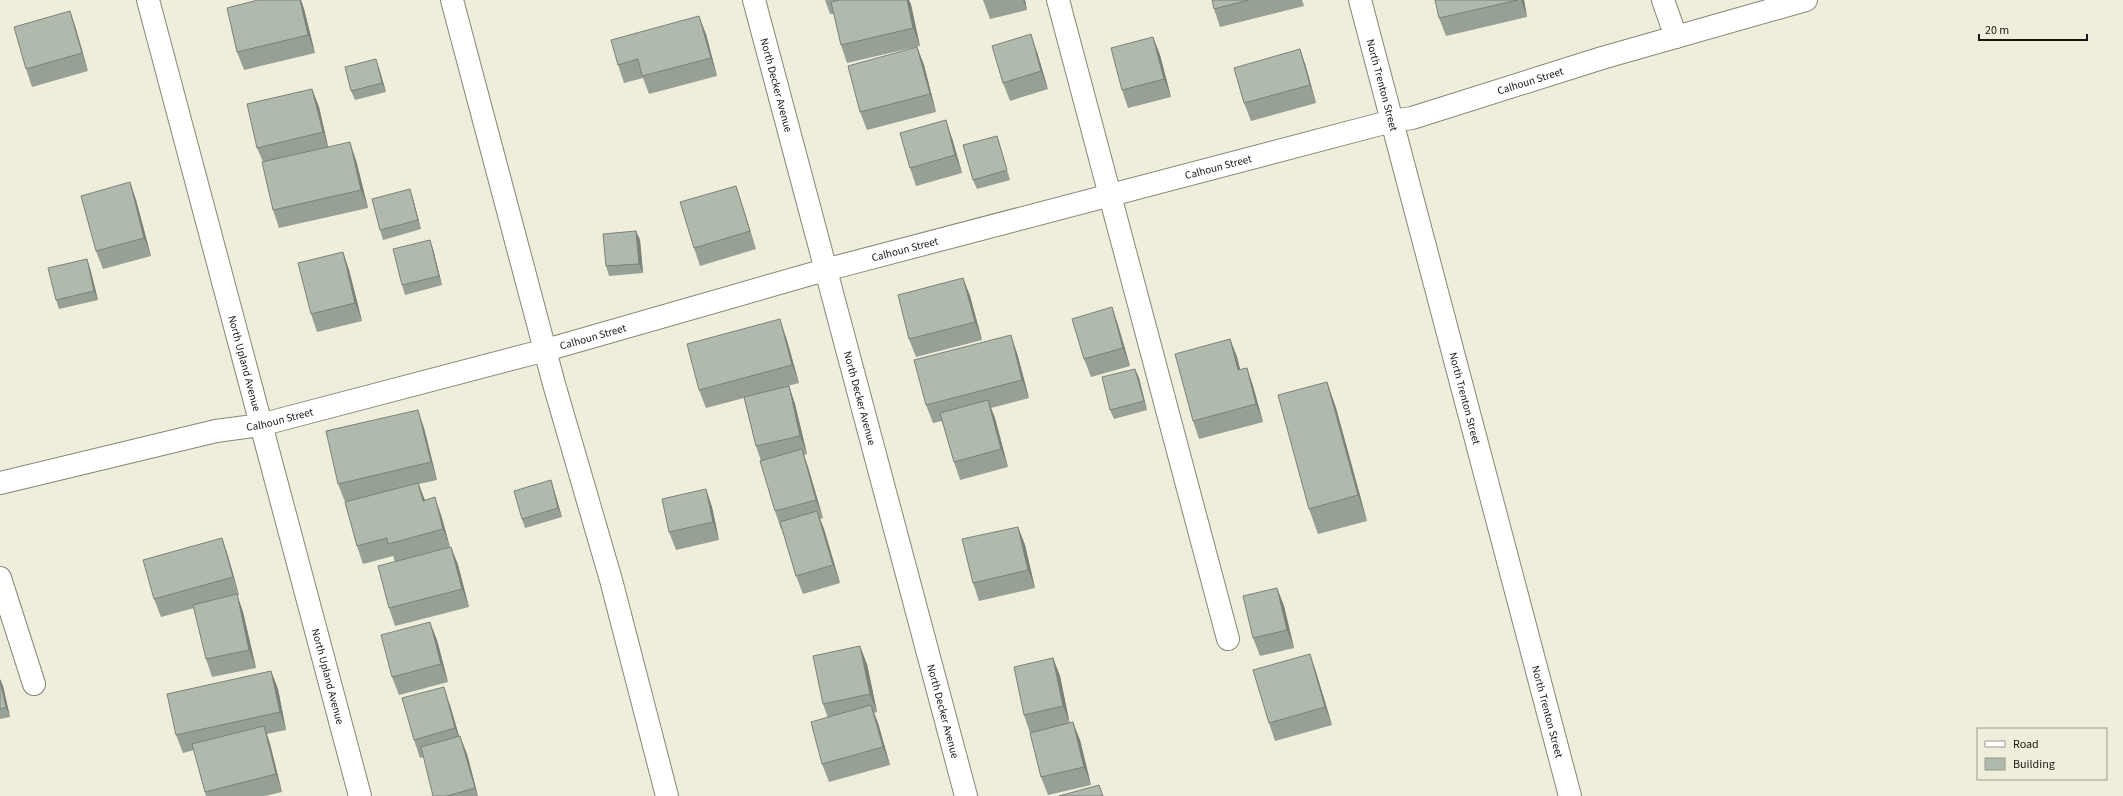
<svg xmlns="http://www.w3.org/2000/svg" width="2123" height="796" font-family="'Source Sans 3',sans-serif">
<rect width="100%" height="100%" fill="#efeedc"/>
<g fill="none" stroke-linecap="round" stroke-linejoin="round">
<defs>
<g id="minor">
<path id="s1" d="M148,0l212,796"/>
<polyline points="452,0 554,384 611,580 667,796"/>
<path id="s2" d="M754,0l212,796"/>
<polyline points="1058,0 1228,639"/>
<path id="s3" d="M1360,0l210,796"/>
<polyline points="1663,0 1676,37"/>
<path id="s4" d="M0,483l216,-52 44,-6 286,-75 279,-80 567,-149 20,-3 190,-60 204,-58"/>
<polyline points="0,578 34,684"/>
</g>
</defs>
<use href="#minor" stroke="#878576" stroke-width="24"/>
<use href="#minor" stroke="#fff" stroke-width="22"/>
</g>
<g fill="#97a094">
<polygon points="258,0 301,0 304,9 315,53 244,70 237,52"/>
<polygon points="825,0 909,0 920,46 847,63 841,45 834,14 830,14"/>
<polygon points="983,0 1025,0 1027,10 990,19"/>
<polygon points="1212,0 1302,0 1304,6 1220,27 1214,9"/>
<polygon points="1435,0 1524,0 1527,17 1446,36 1439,18"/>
<polygon points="70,11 76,29 88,71 32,87 26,69"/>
<polygon points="706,34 717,76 649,94 643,78 624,83 618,65"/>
<polygon points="1153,37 1160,55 1171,97 1128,108 1122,90"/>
<polygon points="917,47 924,65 936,112 867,130 860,112"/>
<polygon points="1300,49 1306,67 1316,103 1251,121 1244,103"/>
<polygon points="1037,52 1048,89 1010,101 1003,83"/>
<polygon points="379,68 386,92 355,100 351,91"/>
<polygon points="312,89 319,107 328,147 356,160 368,208 279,228 273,210 263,162 257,148"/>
<polygon points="997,136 1000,145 1010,180 977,189 973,180"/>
<polygon points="952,138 962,173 916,186 910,168"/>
<polygon points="130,182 136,200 151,256 103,269 96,251"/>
<polygon points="413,199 421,229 383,240 380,230"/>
<polygon points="742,204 756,249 700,266 694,248"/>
<polygon points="636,231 640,240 643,273 609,276 606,266"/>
<polygon points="433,249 442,285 405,295 402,285"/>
<polygon points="343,252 349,270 362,321 317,332 311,314"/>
<polygon points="90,268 98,300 59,309 56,300"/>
<polygon points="963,278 970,296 982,340 916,357 909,339"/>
<polygon points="1112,307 1118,325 1130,366 1091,377 1084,359"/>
<polygon points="786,337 799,383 772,390 789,386 795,404 807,454 804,455 808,467 823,518 820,519 824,529 840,583 803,594 796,576 782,529 781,529 775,511 761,461 756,446 744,398 706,408 699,390"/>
<polygon points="1230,339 1237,357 1240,370 1247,368 1253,386 1263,422 1199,439 1193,421"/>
<polygon points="1017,353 1029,398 991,408 995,418 1008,467 960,480 954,462 942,421 933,423 926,405"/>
<polygon points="1135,369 1139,378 1147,410 1114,419 1110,410"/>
<polygon points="1327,382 1336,408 1367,521 1318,534 1309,509"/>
<polygon points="424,428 437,480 419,484 425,500 441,515 450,547 395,562 393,556 363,564 357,546 345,502 338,484"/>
<polygon points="551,480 554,490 562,517 525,528 522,519"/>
<polygon points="706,489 712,507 719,540 676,550 669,532"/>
<polygon points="1018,527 1025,545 1035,588 979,601 973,583"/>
<polygon points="222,538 228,556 239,595 237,596 243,612 256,668 212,677 206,659 194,608 161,617 154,599"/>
<polygon points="451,547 458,565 469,607 395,626 389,608"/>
<polygon points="1277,588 1284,606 1294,648 1260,656 1253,638"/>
<polygon points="437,640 448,682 399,695 392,677"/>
<polygon points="1310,654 1316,672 1332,725 1275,741 1269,723"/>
<polygon points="1053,658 1060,676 1069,723 1080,740 1091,785 1048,795 1041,777 1030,733 1024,715"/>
<polygon points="867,664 877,712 874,713 878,723 890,765 829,782 822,764 828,718 823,704"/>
<polygon points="271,671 278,689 286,730 267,734 270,744 282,792 265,796 206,796 194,750 183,753 176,735"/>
<polygon points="0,679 3,686 10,717 0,719"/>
<polygon points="450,705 459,737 467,754 478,796 433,796 424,757 420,758 414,740"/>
</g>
<g fill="#7b8278">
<polygon points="300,0 301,0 304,9 315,53 308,35"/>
<polygon points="907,0 909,0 911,4 920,46 913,28"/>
<polygon points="1023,0 1025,0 1027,10"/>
<polygon points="1521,0 1524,0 1527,17"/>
<polygon points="70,11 76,29 88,71 82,53"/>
<polygon points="699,16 706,34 717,76 711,58"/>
<polygon points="1031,34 1037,52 1048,89 1041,71"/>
<polygon points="1153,37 1160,55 1171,97 1164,79"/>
<polygon points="917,47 924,65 936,112 930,94"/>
<polygon points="1300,49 1306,67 1316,103 1310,85"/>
<polygon points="376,59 379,68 386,92 382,83"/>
<polygon points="312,89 319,107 329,150 323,132"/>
<polygon points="946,120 952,138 962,173 955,155"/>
<polygon points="350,142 356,160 368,208 361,190"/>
<polygon points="130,182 136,200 151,256 144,238"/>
<polygon points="736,186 742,204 756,249 750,231"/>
<polygon points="410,189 413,199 421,229 418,220"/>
<polygon points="636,231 640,240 643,273 639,264"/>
<polygon points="430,240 433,249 442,285 439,276"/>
<polygon points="343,252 349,270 362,321 355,303"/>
<polygon points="87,259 90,268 98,300 94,291"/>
<polygon points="963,278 970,296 982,340 975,322"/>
<polygon points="1112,307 1118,325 1130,366 1123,348"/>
<polygon points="780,319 786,337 799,383 792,365"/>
<polygon points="1011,335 1017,353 1029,398 1022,380"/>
<polygon points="1230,339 1237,357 1245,388 1238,370"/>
<polygon points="1247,368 1253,386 1263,422 1256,404"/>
<polygon points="1135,369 1139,378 1147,410 1144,401"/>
<polygon points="1327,382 1336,408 1367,521 1358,495"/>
<polygon points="789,386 795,404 807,454 800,436"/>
<polygon points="988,400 995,418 1008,467 1001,449"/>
<polygon points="418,410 424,428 437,480 431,462"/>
<polygon points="802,449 808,467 823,518 816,500"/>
<polygon points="551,480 554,490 562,517 558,508"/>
<polygon points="418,483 425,501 423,501"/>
<polygon points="706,489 712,507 719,540 713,522"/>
<polygon points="435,497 441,515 450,547 443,529"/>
<polygon points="817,511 824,529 840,583 833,565"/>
<polygon points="1018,527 1025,545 1035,588 1028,570"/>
<polygon points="222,538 228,556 239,595 233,577"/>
<polygon points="451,547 458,565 469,607 462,589"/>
<polygon points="1277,588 1284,606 1294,648 1287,630"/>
<polygon points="237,594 243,612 256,668 249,650"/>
<polygon points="430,622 437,640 448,682 441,664"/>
<polygon points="860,646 867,664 877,712 870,694"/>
<polygon points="1310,654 1316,672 1332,725 1325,707"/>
<polygon points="1053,658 1060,676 1070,724 1063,706"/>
<polygon points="271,671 278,689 286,730 280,712"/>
<polygon points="0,679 3,686 10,717 6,707"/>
<polygon points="444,687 450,705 462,746 455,728"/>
<polygon points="871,705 878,723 890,765 883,747"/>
<polygon points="1073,722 1080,740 1091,785 1084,767"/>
<polygon points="264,726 270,744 282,792 276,774"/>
<polygon points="460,736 467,754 478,796 475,788"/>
</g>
<g fill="#b0baac" stroke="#7b8278">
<polygon points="258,0 300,0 308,35 237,52 227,8"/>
<polygon points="840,0 907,0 913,28 841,45 831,2"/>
<polygon points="1212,0 1249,0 1214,9"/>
<polygon points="1435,0 1518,0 1439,18"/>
<polygon points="70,11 82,53 26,69 14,27"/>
<polygon points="699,16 711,58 642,76 638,59 618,65 611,40"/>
<polygon points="1031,34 1041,71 1003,83 992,46"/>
<polygon points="1153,37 1164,79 1122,90 1111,48"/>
<polygon points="917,47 930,94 860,112 848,66"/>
<polygon points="1300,49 1310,85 1244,103 1234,68"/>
<polygon points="376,59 382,83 351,91 345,67"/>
<polygon points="312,89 323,132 257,148 247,104"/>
<polygon points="946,120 955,155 910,168 900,133"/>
<polygon points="997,136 1007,170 973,180 963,145"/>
<polygon points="350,142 361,190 273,210 262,162"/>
<polygon points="130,182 144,238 96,251 81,196"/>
<polygon points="736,186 750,231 694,248 680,202"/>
<polygon points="410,189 418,220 380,230 372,199"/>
<polygon points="636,231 639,264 606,266 603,234"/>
<polygon points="430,240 439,276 402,285 393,249"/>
<polygon points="343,252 355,303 311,314 298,263"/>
<polygon points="87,259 94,291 56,300 48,268"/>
<polygon points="963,278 975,322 909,339 898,295"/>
<polygon points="1112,307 1123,348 1084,359 1072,319"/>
<polygon points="780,319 792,365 699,390 687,344"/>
<polygon points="1011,335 1022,380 926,405 914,360"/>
<polygon points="1230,339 1238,370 1247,368 1256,404 1193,421 1175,354"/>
<polygon points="1135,369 1144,401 1110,410 1102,377"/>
<polygon points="1327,382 1358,495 1309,509 1278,395"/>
<polygon points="789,386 800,436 756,446 744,397"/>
<polygon points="988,400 1001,449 954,462 940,413"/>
<polygon points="418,410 431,462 338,484 326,431"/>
<polygon points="802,449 816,500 775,511 760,461"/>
<polygon points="551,480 558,508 522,519 514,491"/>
<polygon points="418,483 423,501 435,497 443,529 388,544 387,538 357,546 345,502"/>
<polygon points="706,489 713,522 669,532 662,499"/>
<polygon points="817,511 833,565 796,576 780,522"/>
<polygon points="1018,527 1028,570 973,583 962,539"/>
<polygon points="222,538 233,577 154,599 143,560"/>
<polygon points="451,547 462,589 389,608 378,566"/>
<polygon points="1277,588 1287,630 1253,638 1243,596"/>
<polygon points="237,594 249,650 206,659 193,605"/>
<polygon points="430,622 441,664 392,677 381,635"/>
<polygon points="860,646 870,694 823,704 813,656"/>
<polygon points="1310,654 1325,707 1269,723 1253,670"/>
<polygon points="1053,658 1063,706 1024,715 1014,667"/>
<polygon points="271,671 280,712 176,735 167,694"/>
<polygon points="0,680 6,707 0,709"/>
<polygon points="444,687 455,728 414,740 402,698"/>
<polygon points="871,705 883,747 822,764 811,722"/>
<polygon points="1073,722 1084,767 1041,777 1030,733"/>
<polygon points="264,726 276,774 205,792 192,744"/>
<polygon points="460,736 475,788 447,796 433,796 421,747"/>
<polygon points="1099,785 1103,796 1059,796"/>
</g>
<g text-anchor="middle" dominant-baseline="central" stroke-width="4" stroke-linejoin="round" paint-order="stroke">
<g font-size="11" fill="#181812" stroke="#efeedc">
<text stroke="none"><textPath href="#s4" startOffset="1583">Calhoun Street</textPath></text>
<text stroke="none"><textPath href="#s2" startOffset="88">North Decker Avenue</textPath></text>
<text stroke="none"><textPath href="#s3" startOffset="88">North Trenton Street</textPath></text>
<text stroke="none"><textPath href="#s4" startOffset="1259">Calhoun Street</textPath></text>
<text stroke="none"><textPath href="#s4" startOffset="935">Calhoun Street</textPath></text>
<text stroke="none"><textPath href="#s4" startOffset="611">Calhoun Street</textPath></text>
<text stroke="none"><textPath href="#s1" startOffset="376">North Upland Avenue</textPath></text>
<text stroke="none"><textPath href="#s2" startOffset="412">North Decker Avenue</textPath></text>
<text stroke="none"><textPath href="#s3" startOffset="412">North Trenton Street</textPath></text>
<text stroke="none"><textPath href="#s4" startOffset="287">Calhoun Street</textPath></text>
<text stroke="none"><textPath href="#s1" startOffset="700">North Upland Avenue</textPath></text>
<text stroke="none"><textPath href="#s2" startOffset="736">North Decker Avenue</textPath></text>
<text stroke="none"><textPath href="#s3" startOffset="736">North Trenton Street</textPath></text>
</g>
</g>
<rect x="1977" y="728" width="130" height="52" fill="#efeedc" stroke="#99988b"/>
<rect x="1985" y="741" width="20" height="6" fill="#ffffff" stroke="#99988b"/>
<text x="2013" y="748" font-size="12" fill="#181812">Road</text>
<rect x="1985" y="758" width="20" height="12" fill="#b0baac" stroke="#99988b"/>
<text x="2013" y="768" font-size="12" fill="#181812">Building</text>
<path d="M1979 34v6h108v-6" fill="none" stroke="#181812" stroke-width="2"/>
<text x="1985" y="34" font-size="12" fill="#181812" stroke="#efeedc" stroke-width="3" paint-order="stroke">20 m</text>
</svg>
